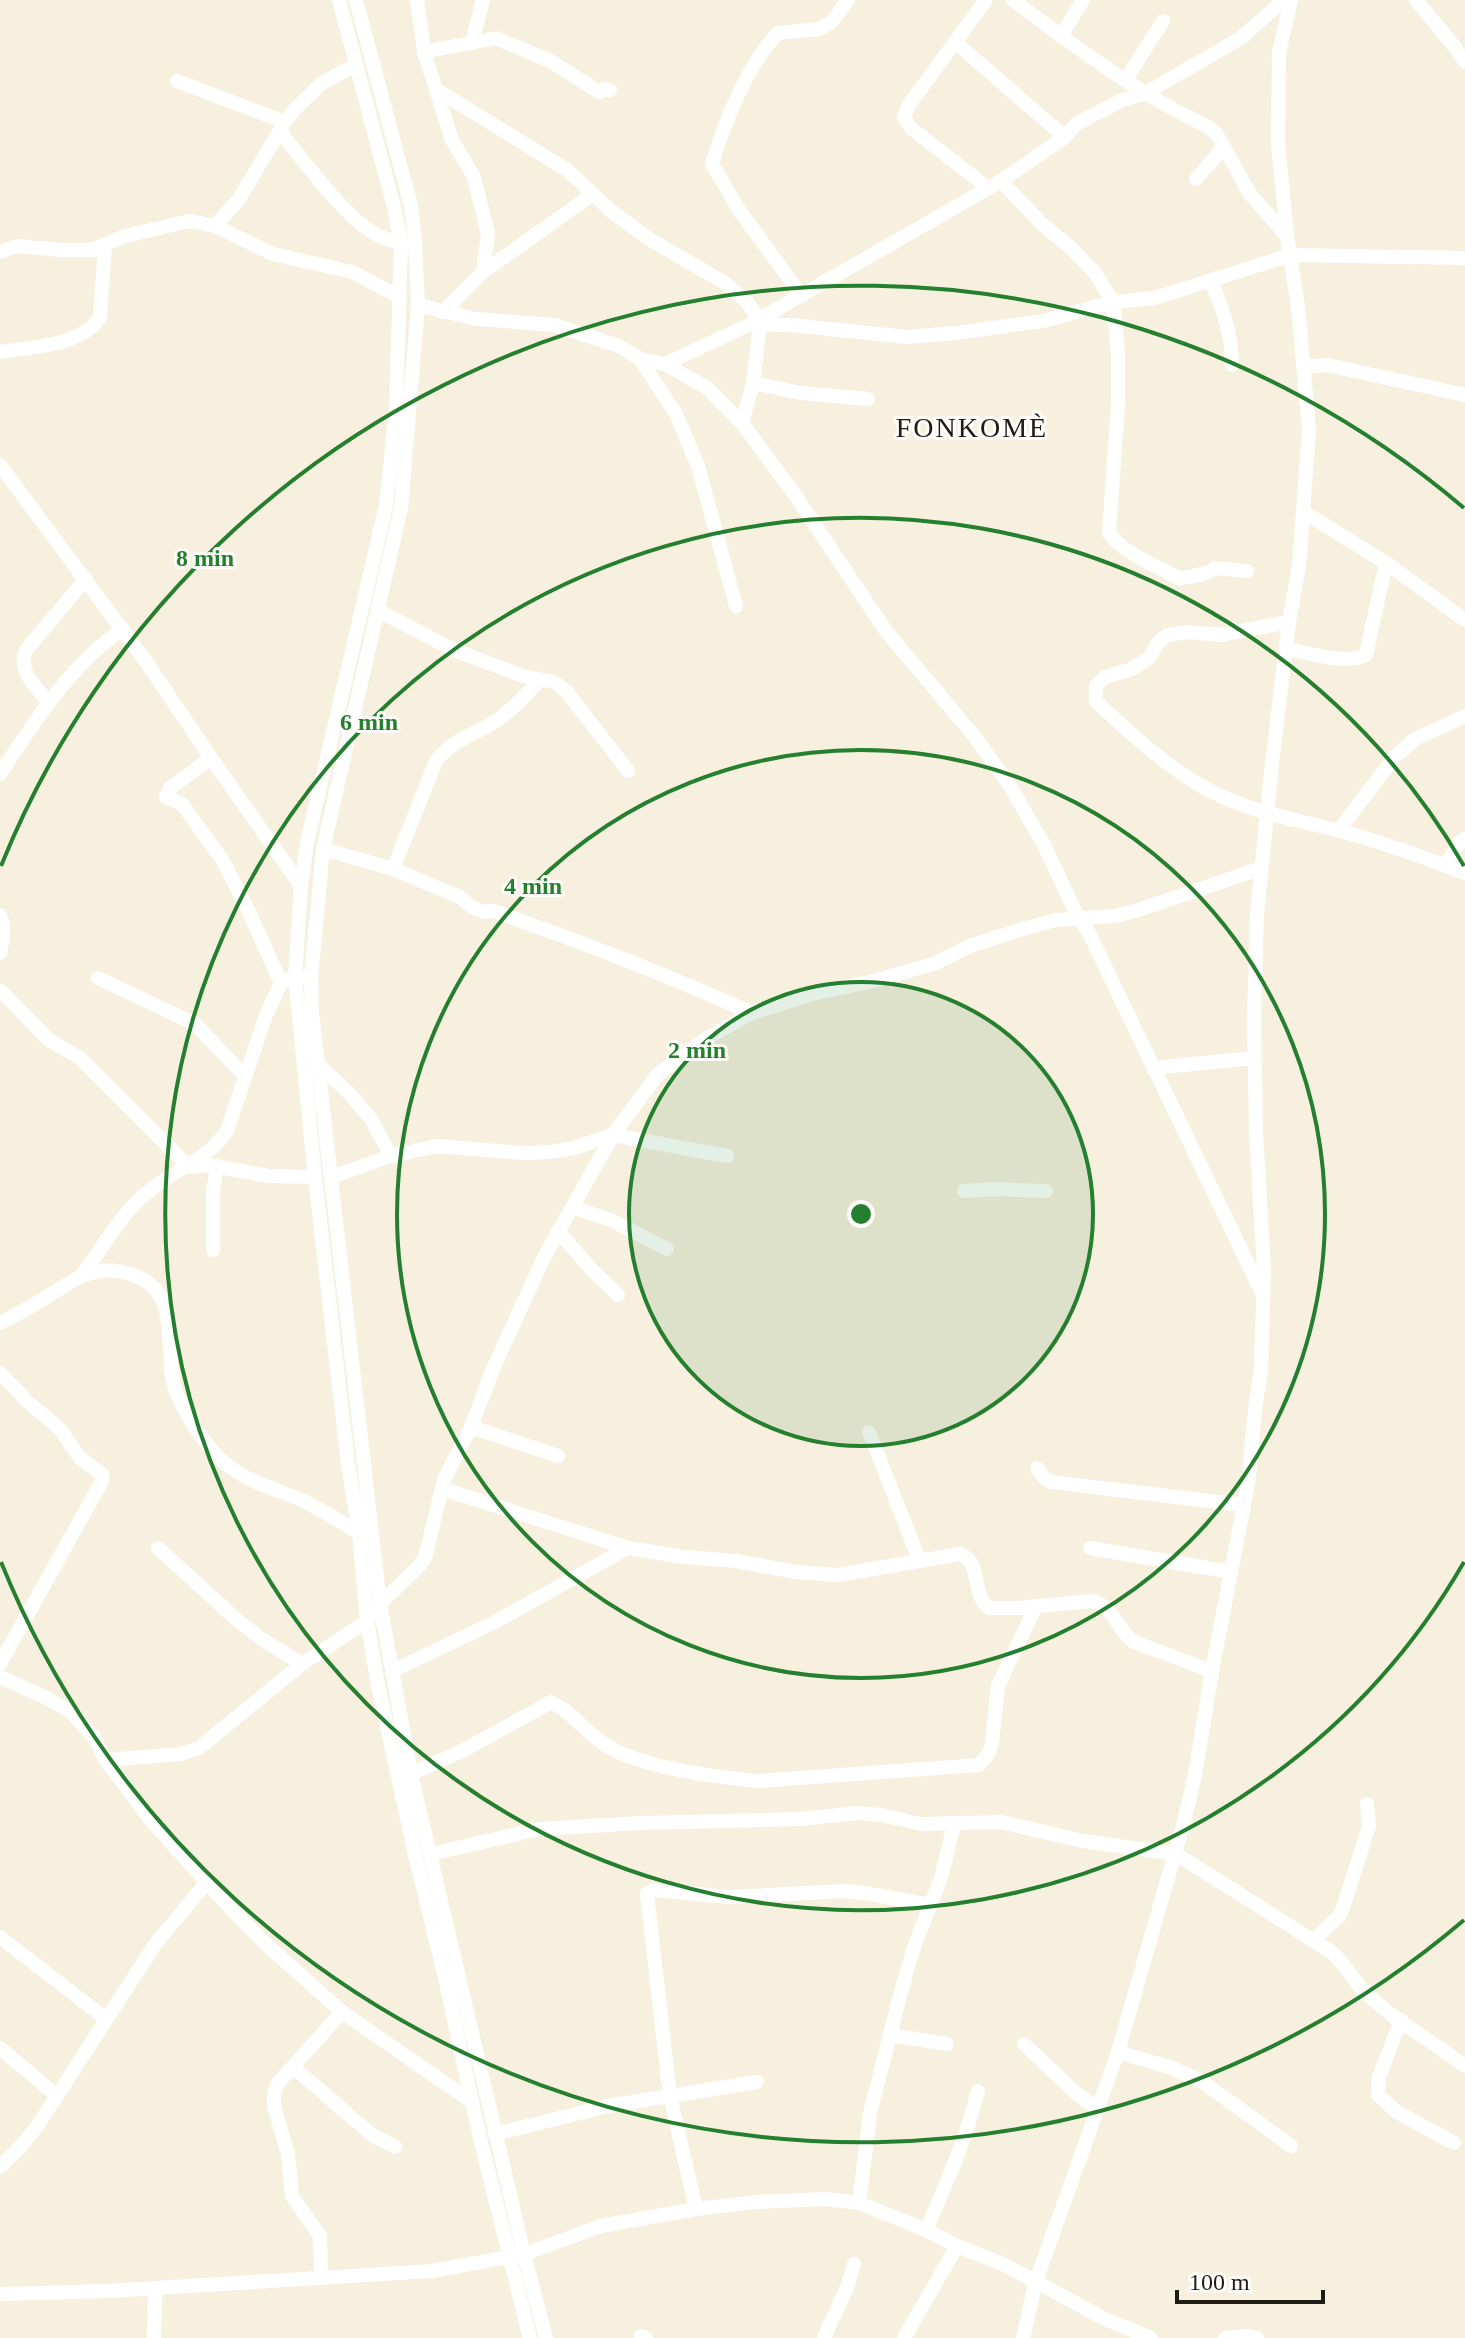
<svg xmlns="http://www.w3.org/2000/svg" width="1465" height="2338" font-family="'Times New Roman',serif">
<rect width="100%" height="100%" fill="#f7f0de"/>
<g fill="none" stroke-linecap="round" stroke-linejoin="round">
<g stroke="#fff" stroke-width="14">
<polyline points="339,0 394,207 401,243 396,410 386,506 307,843 301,886 295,976 315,1177 348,1464 359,1533 367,1621 377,1680 416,1859 443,1969 480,2138 530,2338"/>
<polyline points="356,0 411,206 415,242 418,305 401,508 323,849 311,977 312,1013 380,1604 411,1774 524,2254 546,2338"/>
<polyline points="417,0 424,52 452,140 474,177 488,234 483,272"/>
<polyline points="986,0 908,106 904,118 911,128 988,188"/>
<path d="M1013,0c61,46 125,94 194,126l9,7 34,61 37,42"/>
<polyline points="1416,0 1454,46 1465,62"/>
<polyline points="1061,36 1083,0"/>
<polyline points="955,42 1065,137"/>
<polyline points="472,43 483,0"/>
<polyline points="424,52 496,38 552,62 599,92 604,89 610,90"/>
<polyline points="1126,79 1163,21"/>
<polyline points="177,81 285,122"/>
<polyline points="437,90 567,170 611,211 649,239 725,283 748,303 759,320"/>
<path d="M280,132c25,29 68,92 102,105 6,3 13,4 19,6"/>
<polyline points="1196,179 1223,148"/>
<path d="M1001,181l41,43 29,24 24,25 18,29 5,50v52l-9,129c16,22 49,33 71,46 11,-4 27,-3 35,-11l32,3"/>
<polyline points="215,226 239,199 285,122 295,109 322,83 356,65"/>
<polyline points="0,252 16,246 62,250 92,250 125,236 190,221 215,226 273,254 352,272 400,297"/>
<path d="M1211,281c12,28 21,53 21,84"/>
<path d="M802,296l-63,-86 -27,-46c12,-40 36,-101 66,-131l41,-4 13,-7 16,-22"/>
<polyline points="418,305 476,319 555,325 619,346 640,359 665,364 707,388 742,423 793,492 886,631 975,737 1010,786 1044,845 1078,917 1089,933 1262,1293"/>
<polyline points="443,312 483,272 593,194"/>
<polyline points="752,324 791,325 907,337 956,333 1043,321 1113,302 1155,298 1291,255 1465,258"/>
<path d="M0,352c30,-5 83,-6 100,-35l5,-71"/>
<polyline points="640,359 676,414 698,466 736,606"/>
<polyline points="665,364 751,324 1001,181 1065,137 1076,124 1122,100 1144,94 1241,38 1277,6 1290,0"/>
<polyline points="1303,367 1327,365 1465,395"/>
<polyline points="753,383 801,393 868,399"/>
<polyline points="742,423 753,383 760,324"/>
<polyline points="0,465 147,663 211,758 301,886"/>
<polyline points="1304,512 1386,563 1465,620"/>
<polyline points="379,611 454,650 523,676 554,682 567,692 628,771"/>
<path d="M1289,622l-69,13 -31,-3 -21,3 -9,6 -10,17 -17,11 -27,8 -9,9v15c32,31 72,67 111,88 40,22 86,30 129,41 44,11 87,27 129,43"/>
<path d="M1288,649c20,4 61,16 78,6l20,-92"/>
<path d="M49,703c-13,-17 -32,-31 -23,-53l60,-71"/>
<polyline points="211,758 170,788 166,797 182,804 223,861 249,912 281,983"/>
<path d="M0,774c35,-53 70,-109 123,-145"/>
<polyline points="1338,831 1395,757 1415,739 1465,716"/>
<path d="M323,849l70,20 67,28 13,11 12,4 8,-1c87,30 174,64 259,102"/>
<polyline points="1445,866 1460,842 1465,839"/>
<path d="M393,869l43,-108c14,-19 37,-26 57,-38 18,-11 32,-28 47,-43"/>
<path d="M0,915c5,12 3,25 0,38"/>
<polyline points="98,978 195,1024 245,1076"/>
<polyline points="0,990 49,1040 80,1058 189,1167 207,1165 269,1176 315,1177"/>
<polyline points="318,1064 350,1094 371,1119 391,1156"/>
<polyline points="1153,1068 1254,1058"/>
<polyline points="331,1177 391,1156 437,1146 523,1153 550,1152 574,1148 613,1135 727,1156"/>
<polyline points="964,1191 992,1189 1046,1191"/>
<polyline points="572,1207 613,1221 667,1249"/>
<polyline points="558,1231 591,1269 618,1295"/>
<polyline points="213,1250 213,1192 217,1166"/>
<path d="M81,1276c22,-28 39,-62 67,-84 29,-25 55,-28 79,-61l39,-116 15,-32 14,-7 9,1"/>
<path d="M0,1323c18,-9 36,-19 53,-30 10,-6 21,-14 32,-18 20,-6 28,-6 48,0 51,17 29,77 43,117 8,20 22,41 35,57 28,33 59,37 95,53 18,9 35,20 53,31"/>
<polyline points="0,1373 29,1403 60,1429 80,1458 102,1474 102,1481 0,1664"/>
<polyline points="471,1427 558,1456"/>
<polyline points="869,1432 919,1559"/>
<polyline points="1037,1468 1043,1477 1051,1482 1243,1505"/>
<path d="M443,1489l185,59 56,9 52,4 60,11 42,3 122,-21c22,7 11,41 29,54h30l73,-7c23,5 24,28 42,41l78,29"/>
<polyline points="158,1548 236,1619 260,1638 302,1664"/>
<polyline points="1090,1548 1231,1572"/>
<polyline points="392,1671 495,1622 628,1548"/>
<polyline points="0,1677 47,1698 71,1712 94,1737 106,1760 149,1818 233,1911 267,1945 342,2012 472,2102"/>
<polyline points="106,1760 181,1754 199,1748 302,1664 367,1621 380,1604 420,1565 425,1558 444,1480 471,1427 493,1369 544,1257 613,1135 658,1074 709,1037 752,1013 812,994 874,981 936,963 970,946 1026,928 1056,920 1115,916 1135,911 1262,868"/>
<path d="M411,1774l53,-24 87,-48c24,11 38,36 63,48 38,19 102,27 144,31l221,-16 10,-12 3,-9 6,-58 38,-80"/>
<path d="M431,1854l108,-25 102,-6 159,-4 58,-6 23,2 40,9 80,-2 82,19 93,13 157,99c11,11 18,23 27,34 30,32 71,53 105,79"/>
<polyline points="0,1937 106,2019"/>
<polyline points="1314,1940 1339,1916 1343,1908 1369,1826 1367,1804"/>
<polyline points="1401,2020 1379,2077 1378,2095 1397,2112 1454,2143"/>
<polyline points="890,2035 947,2044"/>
<polyline points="1024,2044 1077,2094 1097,2108"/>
<polyline points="0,2048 56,2095"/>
<polyline points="1118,2052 1172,2068 1203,2082 1291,2146"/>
<polyline points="293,2067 371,2134 395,2147"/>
<polyline points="495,2134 608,2106 757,2082"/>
<polyline points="0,2167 23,2144 38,2125 156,1943 207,1882"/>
<polyline points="859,2203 870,2113 902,1988 914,1947 941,1878 954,1824"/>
<polyline points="696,2209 670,2096 647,1894 654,1890 729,1897 844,1891 865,1893 930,1905"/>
<path d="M926,2230c20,-46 40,-91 52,-139"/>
<polyline points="321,2277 320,2236 292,2196 288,2154 274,2106 274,2093 278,2083 342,2012"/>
<polyline points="0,2294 108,2291 432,2271 524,2254 601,2226 696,2209 756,2202 826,2199 859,2203 926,2230 957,2246 1003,2264 1105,2319 1151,2338"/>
<polyline points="641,2336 646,2338"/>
<polyline points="154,2338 155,2288"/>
<polyline points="824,2338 848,2285 854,2264"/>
<polyline points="904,2338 957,2246"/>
<polyline points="1023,2338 1036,2281 1118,2052 1184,1822 1195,1775 1212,1671 1249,1478 1255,1409 1261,1370 1264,1269 1256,1132 1254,1018 1257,913 1272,764 1289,622 1299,566 1309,429 1298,306 1287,236 1278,144 1279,53 1291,0"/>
<polyline points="1225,2338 1248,2336 1257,2338"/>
</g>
</g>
<circle cx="861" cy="1214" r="232" fill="#247f2f" fill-opacity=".12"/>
<g fill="none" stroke="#247f2f" stroke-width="4">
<circle cx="861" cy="1214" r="232"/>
<circle cx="861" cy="1214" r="464"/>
<path d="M1464 1562A696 696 0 1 1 1464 866"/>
<path d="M1464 1920A928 928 0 0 1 1 1562M1 866A928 928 0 0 1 1464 508"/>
</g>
<g text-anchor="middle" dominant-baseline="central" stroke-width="6" stroke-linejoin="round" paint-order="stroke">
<g font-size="28" letter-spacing="2" fill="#1f1c16" stroke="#fffdfa">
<text x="972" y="427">FONKOMÈ</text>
</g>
</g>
<circle cx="861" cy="1214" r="12" fill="#247f2f" stroke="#fffdfa" stroke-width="4"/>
<g font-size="24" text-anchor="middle" font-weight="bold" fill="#247f2f" stroke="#fffdfa" stroke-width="6" stroke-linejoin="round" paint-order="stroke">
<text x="205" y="566">8 min</text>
<text x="369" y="730">6 min</text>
<text x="533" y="894">4 min</text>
<text x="697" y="1058">2 min</text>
</g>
<path d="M1177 2290v12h146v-12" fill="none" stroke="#1f1c16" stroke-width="4"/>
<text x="1189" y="2290" font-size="24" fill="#1f1c16" stroke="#fffdfa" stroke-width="6" paint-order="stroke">100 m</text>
</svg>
